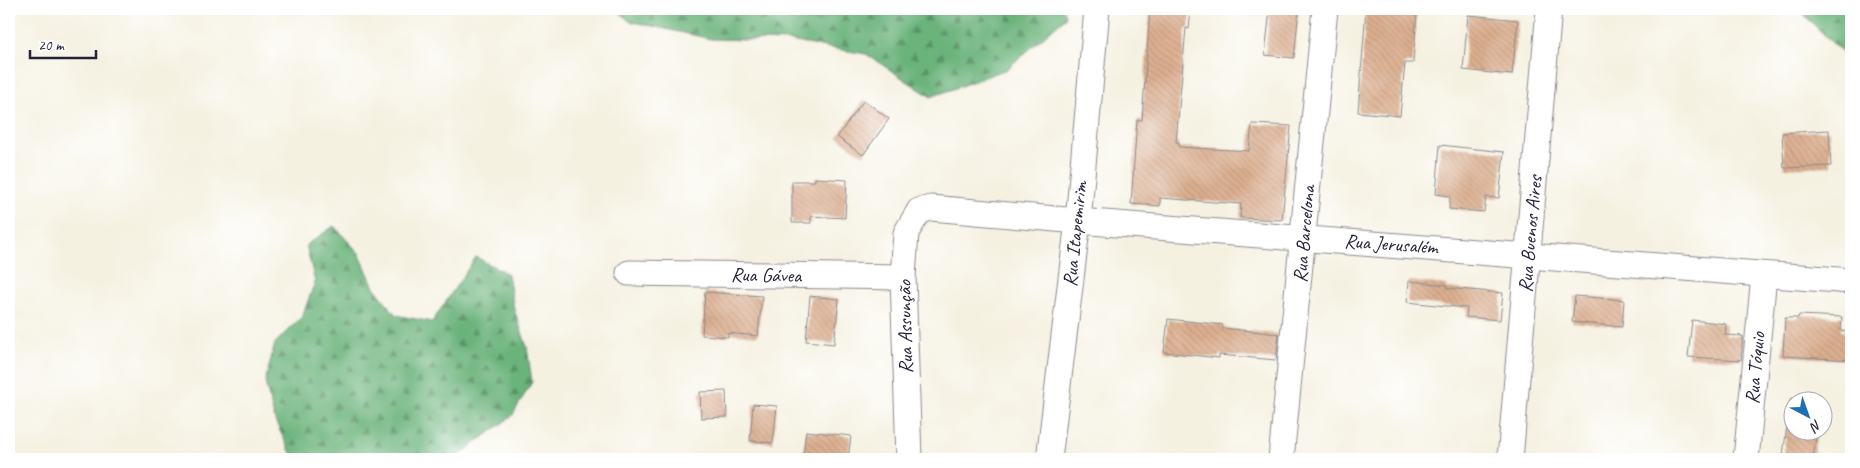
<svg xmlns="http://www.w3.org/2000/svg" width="1860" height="468" font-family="Caveat,sans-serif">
<defs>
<pattern id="forest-firs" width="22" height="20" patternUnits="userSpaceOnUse" patternTransform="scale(1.25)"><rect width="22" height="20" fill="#6bb37a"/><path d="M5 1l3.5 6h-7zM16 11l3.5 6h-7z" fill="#589165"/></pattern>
<pattern id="building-back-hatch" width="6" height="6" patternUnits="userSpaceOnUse" patternTransform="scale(1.25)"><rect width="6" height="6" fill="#dcaf8f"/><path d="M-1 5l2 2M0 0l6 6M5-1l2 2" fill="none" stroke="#bc967c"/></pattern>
</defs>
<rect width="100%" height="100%" fill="#fff"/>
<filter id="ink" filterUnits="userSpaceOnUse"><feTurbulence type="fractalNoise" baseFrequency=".02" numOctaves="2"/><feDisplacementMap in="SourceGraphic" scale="10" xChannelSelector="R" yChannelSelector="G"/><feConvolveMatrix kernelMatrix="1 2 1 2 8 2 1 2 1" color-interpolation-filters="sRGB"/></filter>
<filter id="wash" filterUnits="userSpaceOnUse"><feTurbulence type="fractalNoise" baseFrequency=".0096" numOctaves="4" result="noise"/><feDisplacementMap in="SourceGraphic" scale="20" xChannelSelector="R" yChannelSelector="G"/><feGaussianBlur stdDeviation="1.12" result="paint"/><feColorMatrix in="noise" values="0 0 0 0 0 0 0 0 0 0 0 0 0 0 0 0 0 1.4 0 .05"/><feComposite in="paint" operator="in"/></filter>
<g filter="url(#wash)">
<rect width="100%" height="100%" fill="#f5f1e1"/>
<g fill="url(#forest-firs)" stroke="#466a5a">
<polygon points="616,9 1063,9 1066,17 1007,69 931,97 866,54 789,41 711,39 629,21"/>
<polygon points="1800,9 1851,9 1851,61 1806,17"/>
<polygon points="334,226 359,253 374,287 396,315 432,322 476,257 508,274 514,309 527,347 532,382 512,416 454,459 294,459 275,421 265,382 275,343 302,317 315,282 306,245"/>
</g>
<g id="blocks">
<g fill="url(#building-back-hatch)">
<polygon points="1150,9 1191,9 1189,29 1186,28 1176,142 1179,142 1179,147 1249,151 1252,124 1291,126 1282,220 1240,218 1241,204 1160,198 1160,206 1131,204 1137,120 1142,120"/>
<polygon points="1270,9 1299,9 1294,58 1265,55"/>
<polygon points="1366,9 1417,13 1413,63 1405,63 1400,116 1358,112"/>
<polygon points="1468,15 1518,20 1512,75 1463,70"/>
<polygon points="864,100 889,119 863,155 837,137"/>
<polygon points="1829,130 1831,166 1784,168 1782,133"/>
<polygon points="1440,145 1504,152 1499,198 1486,197 1484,212 1449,209 1450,196 1436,194"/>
<polygon points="815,178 847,180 845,218 811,216 811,223 792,223 792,181 815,181"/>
<polygon points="1409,281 1447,285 1447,288 1503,293 1500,320 1466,317 1467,308 1407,302"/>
<polygon points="705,292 762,296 758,336 728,333 728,337 702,335"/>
<polygon points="810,296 839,299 834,344 806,341"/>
<polygon points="1575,296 1624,300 1622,327 1572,322"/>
<polygon points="1799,315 1842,317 1841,331 1851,332 1851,360 1783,356 1785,318 1798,318"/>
<polygon points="1168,319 1223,325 1222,328 1279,334 1276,360 1219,355 1219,358 1164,352"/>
<polygon points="1692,320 1726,324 1725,335 1743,336 1741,360 1688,357"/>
<polygon points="726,391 727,417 701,418 700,392"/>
<polygon points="1791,398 1812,400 1792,400 1792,430 1817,430 1813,459 1783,455"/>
<polygon points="753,404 777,406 773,443 750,441"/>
<polygon points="806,431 851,436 848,459 803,456"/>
</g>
</g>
</g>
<g filter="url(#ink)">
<use href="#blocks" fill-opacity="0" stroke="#8c8a8e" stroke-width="1"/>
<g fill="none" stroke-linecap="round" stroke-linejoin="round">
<defs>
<g id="minor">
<polyline points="629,273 903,277"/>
<polyline points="909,459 903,277 906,233 919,211 931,208 1078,221 1851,281"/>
<polyline points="1049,459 1078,221 1097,9"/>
<polyline points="1281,459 1325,9"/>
<polyline points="1510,459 1549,9"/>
<polyline points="1746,459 1764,276"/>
</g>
</defs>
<use href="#minor" stroke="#8c8a8e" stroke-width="27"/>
<use href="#minor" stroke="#fff" stroke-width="25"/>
</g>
</g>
<g text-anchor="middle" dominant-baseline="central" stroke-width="4" stroke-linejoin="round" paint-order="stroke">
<g font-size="20" fill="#22223b" stroke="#fff">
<text transform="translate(1075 234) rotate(-84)">Rua Itapemirim</text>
<text transform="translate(1304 234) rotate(-85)">Rua Barcelona</text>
<text transform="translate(1530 234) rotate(-85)">Rua Buenos Aires</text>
<text transform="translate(1391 244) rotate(4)">Rua Jerusalém</text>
<text transform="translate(766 275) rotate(1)">Rua Gávea</text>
<text transform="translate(905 327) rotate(-91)">Rua Assunção</text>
<text transform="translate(1755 368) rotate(-85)">Rua Tóquio</text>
</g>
</g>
<rect width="1860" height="468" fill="none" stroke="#fff" stroke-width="30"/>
<g transform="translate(1808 416) rotate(139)"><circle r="24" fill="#ffffff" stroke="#a7a7b1"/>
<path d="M0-4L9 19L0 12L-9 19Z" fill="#1f6fb2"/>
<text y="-8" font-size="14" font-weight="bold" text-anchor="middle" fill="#22223b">N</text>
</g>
<path d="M30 50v8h66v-8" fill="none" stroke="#22223b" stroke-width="2.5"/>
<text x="38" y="50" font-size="15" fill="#22223b" stroke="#ffffff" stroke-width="4" paint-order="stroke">20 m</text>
</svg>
